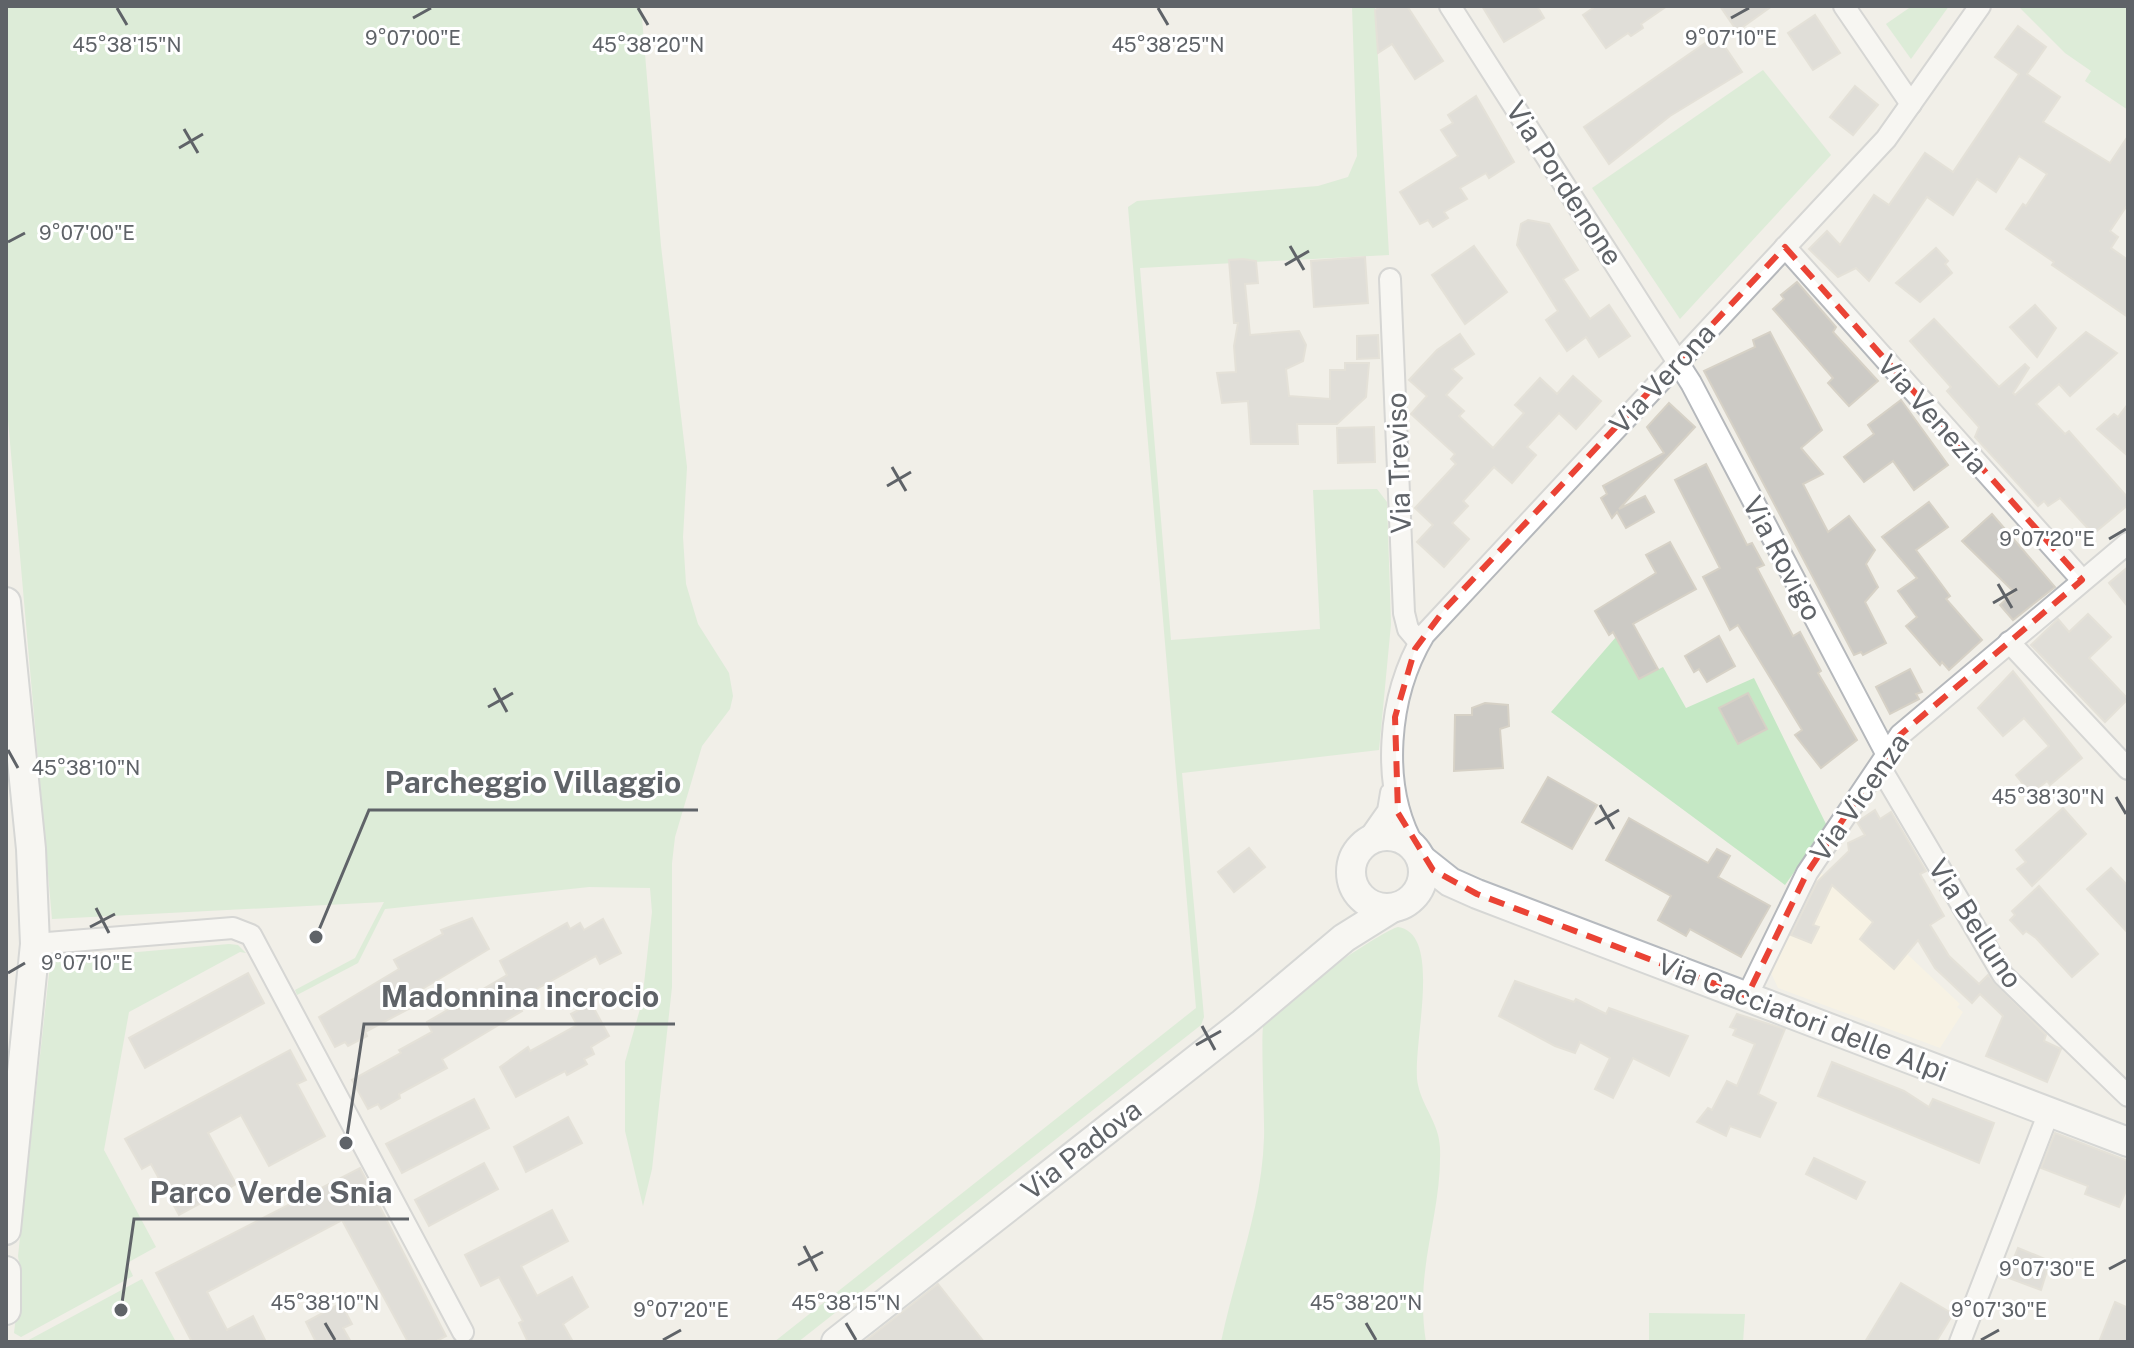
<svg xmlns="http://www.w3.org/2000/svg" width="2134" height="1348" font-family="'Public Sans',sans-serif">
<rect width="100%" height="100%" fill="#f1efe8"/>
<polygon fill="#fef7e0" points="1819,871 1960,1004 1957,1007 1963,1012 1940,1048 1778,988 1771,973"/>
<g fill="#c5e8c5" fill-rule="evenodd">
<polygon points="6,6 641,6 661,246 687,467 683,537 686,584 698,624 729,673 733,696 730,709 702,746 675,837 672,863 672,987 652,1169 643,1206 625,1131 625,1062 642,1002 652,912 650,888 589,887 385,909 358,963 297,995 295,990 355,958 384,902 52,919 6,397"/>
<polygon points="1352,6 1375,6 1389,255 1140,268 1171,640 1320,629 1313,490 1377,489 1387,502 1391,624 1379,750 1182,773 1204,1017 1201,1025 798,1342 774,1342 1196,1008 1128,207 1137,201 1318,186 1348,177 1357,156"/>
<polygon points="1912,6 1949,6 1911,59 1886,24"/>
<polygon points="2018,6 2128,6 2128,110 2085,81 2091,71 2065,53"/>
<polygon points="1763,70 1831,155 1680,319 1592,188"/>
<path d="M1616,637l23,42 24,-12 23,41 68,-30 73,148 -42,59 -234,-173zM1748,693l19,36 -29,15 -19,-36z"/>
<path d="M1398,927c47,7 12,124 20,158 5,23 21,38 22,63 2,69 -26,119 -14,194h-205c14,-68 41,-134 43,-204 1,-18 -4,-109 0,-116 8,-16 117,-91 134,-95z"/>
<polygon points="229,944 238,945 246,953 240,952 129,1012 104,1150 156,1247 127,1263 133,1276 21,1337 14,1333 21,1273 18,1256 50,965 58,959"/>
<polygon points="142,1279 176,1342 25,1342"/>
<polygon points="1649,1313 1745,1314 1743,1342 1649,1342"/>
</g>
<g fill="#cccac5" stroke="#d6d1c6" stroke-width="2">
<polygon points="1382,6 1407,6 1443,61 1415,79 1392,44 1378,53 1375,10"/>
<polygon points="1482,6 1537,6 1544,18 1504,42"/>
<polygon points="1596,6 1667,6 1641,24 1643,28 1631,36 1628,33 1606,48 1583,15"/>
<polygon points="1720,6 1772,6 1737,31"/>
<polygon points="1815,15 1840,53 1813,70 1788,33"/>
<polygon points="2018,26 2046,47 2027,74 2060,97 2043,122 2110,163 2128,136 2128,204 2110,231 2118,237 2111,248 2128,260 2128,317 2052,265 2054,262 2006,229 2023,204 2026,206 2047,174 2019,156 1996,192 1977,179 1953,215 1927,197 1869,281 1856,268 1838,277 1809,249 1827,231 1840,245 1874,195 1889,205 1925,153 1953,172 2019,74 1995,57"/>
<polygon points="1717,35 1742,72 1670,116 1609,164 1584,127"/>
<polygon points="1855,86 1878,105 1853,135 1830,117"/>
<polygon points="1476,96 1514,162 1489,178 1486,173 1460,188 1467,199 1444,212 1448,218 1433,227 1428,220 1420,224 1400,192 1458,156 1441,130 1453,123 1448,115"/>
<polygon points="1528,220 1549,224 1578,270 1563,279 1590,319 1609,305 1630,336 1599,357 1586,337 1567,351 1546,320 1558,311 1517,245 1521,224"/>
<polygon points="1474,246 1507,292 1465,324 1432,275"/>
<polygon points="1936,248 1948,261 1945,264 1952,273 1920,302 1896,283"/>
<polygon points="1365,257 1368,303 1314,307 1311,261"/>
<polygon points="1243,259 1256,261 1258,283 1245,284 1250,335 1299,331 1306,345 1303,361 1286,369 1289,396 1330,399 1330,370 1345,370 1345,363 1369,363 1366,397 1337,424 1297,424 1298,444 1251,444 1248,401 1222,403 1217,373 1236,372 1234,346 1238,323 1234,323 1229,260"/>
<polygon points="1797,282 1836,327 1833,332 1878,381 1849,406 1828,383 1833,378 1773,309 1784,299 1781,295"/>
<polygon points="2035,305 2056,328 2037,357 2010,327"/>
<polygon points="1934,319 1999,387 2025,364 2029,368 2013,393 2015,395 2086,332 2117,353 2070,396 2059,384 2036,404 2065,434 2069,431 2128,498 2128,505 2093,534 2060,498 2048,506 2044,501 2038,506 1975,437 1979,427 1947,391 1951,387 1910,341"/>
<polygon points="1770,332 1822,430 1801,448 1823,474 1803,484 1828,532 1849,516 1875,550 1866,564 1878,587 1865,602 1886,643 1863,655 1861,652 1854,655 1704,371 1755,347 1753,340"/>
<polygon points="1460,334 1474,354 1452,369 1462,378 1446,395 1464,411 1459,416 1493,448 1524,413 1515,405 1540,378 1557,394 1573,376 1601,401 1576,429 1559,413 1527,447 1536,455 1512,483 1494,467 1463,501 1468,506 1452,523 1469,539 1444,567 1417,542 1433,525 1415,508 1456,464 1451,459 1455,454 1411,414 1427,396 1409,380 1437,350"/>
<polygon points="1378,335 1379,358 1357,359 1357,336"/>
<polygon points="1901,400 1948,465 1914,490 1893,461 1864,482 1844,457 1874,434 1868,425"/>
<polygon points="1669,403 1695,427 1619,509 1645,496 1654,512 1626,528 1617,512 1612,518 1601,498 1607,494 1603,486 1664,453 1647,427"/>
<polygon points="2128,404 2128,456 2097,429 2114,414 2118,417"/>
<polygon points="1374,427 1375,462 1338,463 1337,428"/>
<polygon points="1706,464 1747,545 1752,543 1764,565 1757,568 1793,636 1800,632 1821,671 1818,673 1857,740 1821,768 1795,735 1802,730 1738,625 1730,630 1703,577 1720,568 1675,480"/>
<polygon points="1929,502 1948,527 1916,550 1950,596 1946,599 1982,640 1949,670 1942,662 1940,665 1906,626 1917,617 1898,591 1917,578 1882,537"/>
<polygon points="1992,514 2055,587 2013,620 2000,605 2014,592 1962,541"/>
<polygon points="1670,542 1696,589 1633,624 1658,669 1639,679 1613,632 1609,635 1595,611 1656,573 1646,555"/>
<polygon points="2128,567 2128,607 2109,583"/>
<polygon points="2088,614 2111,637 2089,658 2128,699 2105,722 2031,645 2058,619 2069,632"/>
<polygon points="1719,636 1735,666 1707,682 1699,669 1694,672 1685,656"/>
<polygon points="1910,669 1922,692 1916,694 1919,699 1890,714 1876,687"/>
<polygon points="2013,671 2082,758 2050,785 2047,781 2031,794 2016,775 2049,746 2024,718 2003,736 1978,708"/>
<polygon points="1748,693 1767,729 1738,744 1719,708"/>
<polygon points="1485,703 1508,705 1509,726 1500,729 1503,768 1454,771 1455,715 1472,715 1472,708"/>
<polygon points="1548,777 1597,805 1572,849 1522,822"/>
<polygon points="2063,808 2086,834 2032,886 2017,869 2026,862 2016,850"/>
<polygon points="1875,810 1880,819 1891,812 1926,871 1920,874 1944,916 1930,925 1949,956 1979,984 1988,975 2046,1035 2044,1041 2061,1049 2047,1082 1986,1056 2003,1016 1980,994 1972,1003 1935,968 1918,940 1894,969 1860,939 1873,922 1832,885 1813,925 1819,927 1811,943 1791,935 1817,882 1849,851 1848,843 1865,835 1857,822"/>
<polygon points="1629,818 1708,863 1717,849 1730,856 1718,877 1770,906 1741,957 1690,929 1686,936 1658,920 1671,896 1606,860"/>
<polygon points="1249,848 1265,867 1234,892 1218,872"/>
<polygon points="2111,868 2128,886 2128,933 2087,889"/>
<polygon points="2039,886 2098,954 2072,977 2036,938 2026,931 2023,934 2010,920 2015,915 2012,911"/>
<polygon points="472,918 489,949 409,997 414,1006 365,1032 367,1036 348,1046 345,1042 335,1047 319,1017 399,969 394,960 443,934 441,930"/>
<polygon points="603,919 621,953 600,964 596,956 517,1000 522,1011 442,1059 447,1068 399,1094 400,1098 381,1109 378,1104 368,1109 352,1080 401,1053 399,1050 432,1032 427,1022 507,975 500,961 567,923 570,929 580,923 584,930"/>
<polygon points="248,973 264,1003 145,1068 129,1038"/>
<polygon points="1515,981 1574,1002 1576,999 1606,1014 1609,1008 1688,1036 1669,1076 1633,1058 1613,1098 1595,1089 1610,1058 1580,1042 1575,1053 1555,1046 1499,1016"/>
<polygon points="591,1003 609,1036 591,1047 594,1054 584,1059 587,1064 567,1075 565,1071 516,1097 500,1067 528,1047 530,1051 577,1025 571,1014"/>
<polygon points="1737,1014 1785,1029 1758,1094 1776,1103 1760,1137 1730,1126 1726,1136 1697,1122 1708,1108 1712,1110 1727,1081 1737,1086 1755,1044 1733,1035 1736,1029 1730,1027"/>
<polygon points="290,1050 306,1080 297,1084 325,1136 269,1166 241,1115 208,1133 236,1184 179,1215 151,1164 142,1169 125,1139"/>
<polygon points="1832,1062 1904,1091 1929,1107 1933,1099 1994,1123 1979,1163 1818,1096"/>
<polygon points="474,1099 489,1128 402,1173 386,1144"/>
<polygon points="568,1117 582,1143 526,1172 514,1147"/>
<polygon points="2055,1133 2128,1161 2128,1186 2119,1207 2085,1194 2088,1186 2041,1168"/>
<polygon points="1814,1158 1865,1182 1856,1199 1806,1174"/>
<polygon points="484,1163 498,1189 429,1226 415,1200"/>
<polygon points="360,1168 446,1336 435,1342 408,1342 342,1220 207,1292 227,1330 253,1316 266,1342 192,1342 156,1273"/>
<polygon points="552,1210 568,1241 521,1266 537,1296 572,1277 588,1307 563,1324 573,1342 528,1342 519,1323 523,1321 499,1277 481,1286 465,1255"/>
<polygon points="2018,1248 2050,1261 2041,1290 2006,1277"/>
<polygon points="1901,1283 1953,1314 1936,1342 1865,1342"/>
<polygon points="938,1284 984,1342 864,1342 897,1316"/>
<polygon points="2115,1302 2128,1308 2128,1342 2099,1342"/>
<polygon points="341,1303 352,1324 343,1328 351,1342 316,1342 306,1322"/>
</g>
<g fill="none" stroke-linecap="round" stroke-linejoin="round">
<defs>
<g id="street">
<polyline points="1450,6 1691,383 1887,755"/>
<polyline points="1844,6 1911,104"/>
<polyline points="1785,247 2082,580"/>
<polyline points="1390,279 1404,613 1408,629 1419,642"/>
<polyline points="2009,642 2128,769"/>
<polyline points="1880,767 2003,975 2128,1096"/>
<polyline points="1367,841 1388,811 1391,793"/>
<path d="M1415,848c-36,-62 -27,-153 9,-213l462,-496 94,-133"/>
<polyline points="35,944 233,928 251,935 463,1332"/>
<polyline points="1747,996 1807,873 1900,735 2128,543"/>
<polyline points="1960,1342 2049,1112"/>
</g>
<g id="secondary">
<polyline points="6,602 31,849 35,944 6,1230"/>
<circle cx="1387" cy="872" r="36"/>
<polyline points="1421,859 1450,882 1477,894 2128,1142"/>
<polyline points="6,1271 6,1310"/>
<polyline points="836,1342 1243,1023 1344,938 1392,908"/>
</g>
</defs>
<use href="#street" stroke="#b5b8bc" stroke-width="24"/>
<use href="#secondary" stroke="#b6babf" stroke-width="32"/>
<use href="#street" stroke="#fff" stroke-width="20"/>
<use href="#secondary" stroke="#fff" stroke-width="28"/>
</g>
<path d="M0 0H2134V1348H0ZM1785,247l297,333 -182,155 -93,138 -60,123 -270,-102 -44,-24 -35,-57 -3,-96 20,-68 29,-39z" fill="#f1efe8" fill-opacity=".55" fill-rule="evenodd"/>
<path fill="none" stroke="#ea4335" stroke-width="6" stroke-dasharray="16 10" stroke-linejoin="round" d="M1785,247l297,333 -182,155 -93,138 -60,123 -270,-102 -44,-24 -35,-57 -3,-96 20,-68 29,-39z"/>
<path fill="none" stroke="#5f6368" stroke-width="3" d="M117,8l10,17M638,8l10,17M1158,8l10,17M413,18l18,-10M1731,18l18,-10M184,129l14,24M179,148l24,-14M8,242l17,-9M1290,246l14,24M1285,265l24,-14M892,467l14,24M887,486l24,-14M2109,539l17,-10M1998,584l14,24M1993,603l24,-14M494,688l13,24M488,707l25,-14M8,750l10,18M2116,797l10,17M1600,805l14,24M1595,824l24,-14M96,908l13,25M90,927l25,-13M8,973l17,-10M1202,1026l13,24M1196,1045l25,-14M804,1246l13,25M798,1265l25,-13M2109,1269l17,-9M325,1323l10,17M846,1323l10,17M1366,1323l10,17M663,1340l18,-10M1981,1340l18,-10"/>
<g text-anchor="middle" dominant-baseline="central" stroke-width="6" stroke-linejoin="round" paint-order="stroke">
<g font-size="28" fill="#5f6368" stroke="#fff">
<text transform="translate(1565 183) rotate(57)">Via Pordenone</text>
<text transform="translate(1662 378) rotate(-47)">Via Verona</text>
<text transform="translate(1933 414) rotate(48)">Via Venezia</text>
<text transform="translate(1398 463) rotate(-92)">Via Treviso</text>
<text transform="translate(1783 558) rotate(62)">Via Rovigo</text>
<text transform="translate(1859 797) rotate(-55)">Via Vicenza</text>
<text transform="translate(1976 923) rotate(57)">Via Belluno</text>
<text transform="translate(1803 1017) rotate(21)">Via Cacciatori delle Alpi</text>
<text transform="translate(1081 1149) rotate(-38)">Via Padova</text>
</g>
</g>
<g font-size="20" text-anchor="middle" fill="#5f6368" stroke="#fff" stroke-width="6" stroke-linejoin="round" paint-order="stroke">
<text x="413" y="45">9°07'00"E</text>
<text x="1731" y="45">9°07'10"E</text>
<text x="127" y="52">45°38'15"N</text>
<text x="648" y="52">45°38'20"N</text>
<text x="1168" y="52">45°38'25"N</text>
<text x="87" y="240">9°07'00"E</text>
<text x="2047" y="546">9°07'20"E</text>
<text x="86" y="775">45°38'10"N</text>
<text x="2048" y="804">45°38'30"N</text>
<text x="87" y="970">9°07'10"E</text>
<text x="2047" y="1276">9°07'30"E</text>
<text x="325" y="1310">45°38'10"N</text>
<text x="846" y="1310">45°38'15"N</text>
<text x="1366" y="1310">45°38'20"N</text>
<text x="681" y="1317">9°07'20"E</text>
<text x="1999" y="1317">9°07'30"E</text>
</g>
<path fill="none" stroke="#5f6368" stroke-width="3" d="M316 937L369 810H698M346 1143L364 1024H675M121 1310L134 1219H409"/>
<g fill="#5f6368" stroke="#fff" stroke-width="3">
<circle cx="316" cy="937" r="8"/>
<circle cx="346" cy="1143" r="8"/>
<circle cx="121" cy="1310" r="8"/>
</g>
<g font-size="30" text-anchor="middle" font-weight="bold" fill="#5f6368" stroke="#fff" stroke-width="6" stroke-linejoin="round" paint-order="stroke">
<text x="533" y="793">Parcheggio Villaggio</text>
<text x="520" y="1007">Madonnina incrocio</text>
<text x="271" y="1203">Parco Verde Snia</text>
</g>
<rect width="2134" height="1348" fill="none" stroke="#5f6368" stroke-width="16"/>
</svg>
